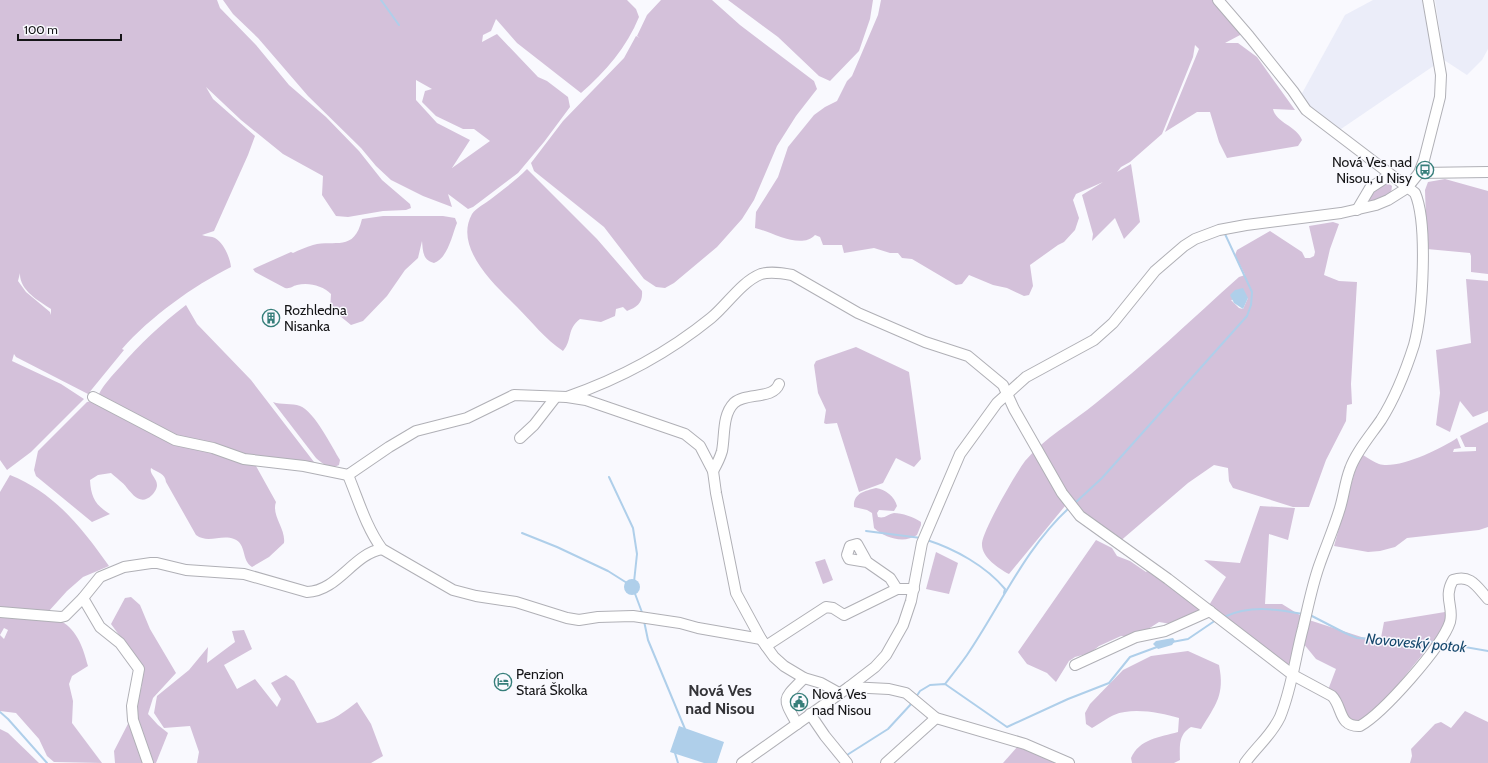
<svg xmlns="http://www.w3.org/2000/svg" width="1488" height="763" font-family="Cabin,sans-serif">
<rect width="100%" height="100%" fill="#f9f9fe"/>
<g fill="#ebedf9">
<polygon points="1373,0 1423,0 1435,65 1338,131 1317,115 1300,97 1345,15"/>
<polygon points="1435,0 1488,0 1488,49 1482,60 1467,75 1444,60"/>
</g>
<g fill="#d4c1da" fill-rule="evenodd">
<path d="M0,0h217l3,8 36,37 33,40 37,32 33,34 23,29 28,24 1,4 -5,2 -23,1 -35,6 -12,-1 -14,-21 1,-19 -40,-22 -42,-34 -35,-33 7,12 42,37 -7,19 -34,76 -12,4c4,2 10,1 13,3 9,5 15,20 16,29 -38,19 -81,50 -109,82l2,1 -36,44 -72,-37 -2,-3 -2,7 49,23 23,15 -53,53 -24,18 -7,-10zM20,273c-1,17 19,28 31,36v6l-1,-3 -24,-20 -8,-11z"/>
<path d="M223,0h404l9,9 3,8c-12,30 -34,55 -58,76l-64,-50 -21,-24 -5,12 -8,4 -1,7 15,-8 41,43 9,4 21,16 2,10 -26,35 -26,31 -45,34 -5,2 -20,-15 4,13 -29,-11 -32,-16 -15,-14 -15,-18 -53,-52 -50,-58 -25,-24zM416,80l16,9 -7,2 -3,11 14,14 27,13h11l16,12 -38,27 18,-28 -33,-17 -21,-23z"/>
<polygon points="661,0 712,0 740,25 814,81 817,89 796,116 777,146 754,200 742,219 717,247 674,283 665,288 656,287 644,279 604,227 534,171 531,163 563,121 624,58 636,36 640,38 637,36 647,15"/>
<polygon points="728,0 873,0 870,19 859,51 830,81 819,76 778,37"/>
<path d="M881,0h334l27,34 -17,9h13l19,14 38,53 -22,-1c3,14 24,17 29,31l-4,6 -71,12 -8,-16 -9,-30h-13l-32,20 34,-83 -4,-4 -2,12 -31,77 -32,28 -9,5 -4,5 14,-8 9,58 -16,17 -9,-21 -23,23 1,-7 -11,-39 21,-13 -27,12 -3,6 6,18 -4,12 -11,12 -6,3 -28,20 3,21 -4,9 -5,1 -17,-8 -14,-3 -24,-10 -7,9 -6,1 -44,-26 -10,-1 -4,-5h-8l-16,-5 -30,5 -2,-8h-19l-3,-8 -5,-2c-14,15 -43,-3 -60,-7l1,-16 22,-35 10,-30 26,-32 11,-8 12,-6 10,-20 5,-5 26,-61z"/>
<path d="M527,169l70,70 45,52c1,12 -5,16 -15,20l-4,-4 -7,2 -1,7 -14,6 -21,-3c-14,11 -7,20 -17,32 -18,-12 -31,-29 -46,-44 -21,-21 -64,-59 -45,-93 4,-6 14,-11 19,-15 13,-10 25,-19 36,-30z"/>
<polygon points="1445,179 1488,191 1488,274 1471,272 1471,256 1470,253 1427,249 1425,190 1428,182"/>
<polygon points="1385,181 1392,186 1391,194 1379,201 1364,202 1370,194"/>
<path d="M383,216h60l12,2 2,5c-5,12 -9,35 -23,40 -12,-3 -11,-13 -12,-22l-4,17 -13,12 -18,26 -24,25 -12,4 -11,-9 -10,-5 1,-17c-8,-8 -22,-12 -34,-9 -5,1 -6,4 -12,3l-30,-16 -2,-3 38,-17 2,1c6,-3 13,-6 20,-8 22,-6 41,8 49,-26z"/>
<path d="M1333,222l6,2 -9,25 -6,26 15,6 18,1 -6,102 1,20 -5,1 -1,16 -20,39 -17,47h-16l-60,-19 -4,-7 -1,-13 -14,-3 -26,18 -70,60 -25,-21 -16,-15 -12,-1 -56,68c-11,-6 -28,-17 -27,-31 1,-13 34,-70 43,-82 19,-23 48,-39 71,-58 49,-39 96,-84 143,-126l6,-2 -10,-20 2,-5 33,-19 32,21 3,6h5l4,-2 1,-4 -6,-26zM1248,298l-5,11 -4,-1 -8,-8z"/>
<polygon points="1466,279 1488,281 1488,411 1473,417 1460,401 1450,432 1436,425 1440,393 1436,350 1471,343"/>
<path d="M186,305l11,19 54,56 63,82 -2,1 -60,-7 -84,-23 -68,-36 -1,-3c5,-10 13,-18 21,-27 20,-23 41,-43 66,-62z"/>
<polygon points="856,347 909,372 921,459 914,467 896,458 883,483 859,492 837,423 826,424 824,423 826,410 818,393 814,365 816,361"/>
<path d="M92,401l123,53 41,12 20,36c-5,13 10,27 8,41l-15,14 -17,10c-11,-7 -5,-23 -18,-28 -13,-5 -26,5 -38,-4l-30,-53c-1,-9 -8,-9 -15,-14 -2,6 6,10 6,17 0,4 -3,8 -5,10 -11,11 -19,0 -25,-7 -4,-6 -11,-10 -16,-15l-13,2 -8,5c1,17 5,25 20,34l-18,8 -56,-46 -2,-6 4,-19 49,-49z"/>
<path d="M273,402c8,3 19,1 27,4 14,5 32,41 40,54l-1,5c-9,5 -16,-1 -23,-7z"/>
<path d="M1488,422v105l-9,3 -72,8 -12,9 -15,4 -12,1 -34,-6 23,-82 6,-9c5,3 11,7 16,9 18,6 62,-15 78,-26l4,10 -7,1 -1,3 23,-1v-4h-11l-5,-11z"/>
<path d="M10,475c45,18 72,53 99,91l-26,11 -16,14 -19,21 -48,-4v-116z"/>
<path d="M876,488c9,1 19,9 21,18l-3,5 -15,-1 -2,3 1,4c7,2 10,-3 16,-4 8,0 20,4 27,9v3l-4,10c-13,9 -32,3 -43,-7l-2,-15 -5,-3 -13,-3c-1,-14 11,-16 22,-19z"/>
<polygon points="1260,506 1295,508 1288,540 1269,534 1265,604 1282,604 1303,617 1289,666 1208,607 1226,577 1204,560 1240,563"/>
<polygon points="1096,540 1112,548 1117,556 1130,561 1146,572 1147,571 1199,608 1198,609 1203,613 1171,624 1159,622 1145,631 1126,636 1121,636 1099,646 1090,653 1075,657 1069,661 1056,682 1047,673 1027,664 1018,652"/>
<polygon points="936,552 958,563 949,594 926,589"/>
<polygon points="825,559 833,580 823,584 815,562"/>
<polygon points="131,597 140,605 150,629 176,673 153,698 148,714 158,725 168,733 156,763 115,763 114,751 132,716 142,685 141,665 111,624 125,598"/>
<polygon points="1445,612 1445,627 1373,715 1352,724 1328,690 1336,669 1316,659 1303,643 1309,620 1380,643 1384,622"/>
<path d="M0,615l61,6c17,10 22,27 27,45l-16,10 -3,8 4,17 -1,22 30,40 -48,-1 -7,-6 -8,-17 -23,-26 -16,-2v-76l4,4 4,-9 -4,-2 -4,7z"/>
<path d="M244,630l8,19 -28,16 13,24 18,-10 22,28 4,-8 -10,-16 15,-8 8,6 23,42c16,-1 28,-12 40,-21l14,22 12,32 -12,7h-174l2,-11 -9,-26 -26,2 -10,-15 3,-17 32,-26 19,-23 -1,16 28,-21 -3,-11z"/>
<path d="M1188,651l31,14c6,30 -3,39 -18,64l-10,-2c-13,8 -11,19 -11,33l-6,3h-42l-1,-5c8,-19 29,-21 47,-26l1,-14c-18,-5 -46,-11 -65,-3 -7,3 -15,9 -22,13l-6,-4 -1,-11 5,-9 33,-34 28,-14z"/>
<polygon points="1465,711 1488,722 1488,763 1410,763 1412,756 1411,749 1435,724 1441,722 1451,728"/>
<polygon points="0,729 8,733 39,763 0,763"/>
<polygon points="1018,746 1063,763 1003,763"/>
</g>
<g fill="#afcfea">
<polygon points="1243,288 1248,298 1243,309 1234,303 1230,295 1235,290"/>
<circle cx="632" cy="587" r="8"/>
<polygon points="1173,638 1175,641 1172,645 1158,649 1153,644 1156,641"/>
<polygon points="679,726 724,742 717,763 704,763 670,752"/>
</g>
<g fill="none" stroke-linecap="round" stroke-linejoin="round">
<g stroke="#afcfea" stroke-width="2">
<polyline points="381,0 399,25"/>
<polyline points="609,477 633,528 637,554 634,582"/>
<polyline points="1075,503 1102,478 1247,316 1251,305 1252,292 1225,234"/>
<polyline points="866,531 921,538"/>
<polyline points="522,533 557,547 608,571 627,583"/>
<path d="M927,540c28,9 59,26 78,49l-1,4"/>
<polyline points="634,591 643,615"/>
<polyline points="1310,615 1345,633 1357,638 1436,642"/>
<path d="M1224,617c25,-12 53,-8 79,-3"/>
<polyline points="644,621 648,640 685,729"/>
<polyline points="1172,642 1188,639 1216,620"/>
<polyline points="1442,643 1488,651"/>
<path d="M945,684c7,-9 15,-19 22,-29 34,-50 58,-107 103,-148"/>
<polyline points="916,697 920,691 930,685 945,684 1007,727 1068,699 1109,683 1130,657 1157,647"/>
<polyline points="0,712 8,719 47,763"/>
<polyline points="677,751 675,753 678,763"/>
<polyline points="847,755 888,729 912,703"/>
</g>
<defs>
<g id="minor">
<path d="M1218,0l31,36 44,55 13,19 109,83c13,30 8,119 -1,152 -8,25 -19,53 -33,75 -11,16 -25,32 -31,49 -5,13 -6,26 -10,39 -6,20 -14,38 -21,58 -7,20 -11,41 -16,62 -8,30 -11,60 -23,89 -9,19 -23,29 -35,46"/>
<polyline points="1419,173 1488,172"/>
<polyline points="1357,210 1370,188 1390,175"/>
<polyline points="93,397 175,440 213,448 244,459 304,466 348,475 389,447 416,431 467,418 514,395 567,397 586,400 685,434 700,446 713,471 716,493 736,593 761,639 774,657 784,666 804,678 821,683 839,693"/>
<path d="M567,397c52,-18 101,-44 144,-79 16,-13 30,-36 50,-44 10,-3 21,-1 31,1l66,38 67,29 43,14 35,29 11,24 48,84 18,23 88,63 125,96 39,21c11,11 6,31 28,30 23,-13 82,-79 90,-104 4,-15 -7,-25 3,-42 18,-6 24,7 35,19"/>
<polyline points="520,438 534,425 555,398"/>
<path d="M713,471c4,-7 7,-13 9,-20 3,-15 0,-36 12,-48 12,-11 39,-3 45,-19"/>
<path d="M348,475c10,24 18,52 34,74l71,41 23,6 40,6 51,16 12,2 19,-3 35,-1 47,7 18,5 63,11"/>
<polyline points="867,562 849,559 847,555 850,546 857,544 867,562 890,578 897,589"/>
<polyline points="83,598 100,627 120,643 139,669 132,706 133,720 148,763"/>
<path d="M0,612l61,5 4,-1 18,-18 17,-21 24,-10 27,-4h6l29,7 58,4 63,18c31,-1 46,-38 75,-43"/>
<polyline points="766,646 826,607 833,608 844,615 897,589 914,589"/>
<polyline points="1075,665 1136,637 1165,631 1210,611"/>
<polyline points="849,687 889,689 906,693 936,718 1025,744 1069,763"/>
<polyline points="810,714 825,736 847,763"/>
<path d="M797,724c-15,-28 -15,-23 7,-46"/>
<polyline points="742,763 849,687 875,667 886,655 903,625 911,601 922,543 960,454 997,403 1026,377 1094,340 1113,323 1155,271 1184,246 1195,239 1219,230 1246,225 1341,213 1376,205 1388,200 1407,188 1419,173 1424,160 1440,97 1441,75 1428,0"/>
<polyline points="886,763 936,718"/>
</g>
</defs>
<use href="#minor" stroke="#b0b0b6" stroke-width="12"/>
<use href="#minor" stroke="#fff" stroke-width="10"/>
</g>
<defs>
<symbol id="bus-ring" viewBox="-11 -11 22 22"><circle r="9.5" fill="#f9f9fe" stroke="#367e7a" stroke-width="1.5"/><path d="M-5-6H5V4H4V6H2V4H-2V6H-4V4H-5ZM-3.5-4V0h7V-4ZM-3.5 1.2v1.5H-2V1.2ZM2 1.2v1.5H3.5V1.2Z" fill="#367e7a"/></symbol>
<symbol id="building-ring" viewBox="-11 -11 22 22"><circle r="9.5" fill="#f9f9fe" stroke="#367e7a" stroke-width="1.5"/><path d="M-4-6H4V6H1V3H-1V6H-4ZM-2.5-4.3h1.7v1.8h-1.7ZM.8-4.3h1.7v1.8H.8ZM-2.5-1h1.7V.8h-1.7ZM.8-1h1.7V.8H.8Z" fill="#367e7a"/></symbol>
<symbol id="hotel-ring" viewBox="-11 -11 22 22"><circle r="9.5" fill="#f9f9fe" stroke="#367e7a" stroke-width="1.5"/><path d="M-6-4.5h1.5V1H6V5H4.5V3h-9V5H-6ZM-4 0a1.8 1.8 0 1 1 3.6 0ZM.5 0V-2.5h3Q6-2.5 6 0Z" fill="#367e7a"/></symbol>
<symbol id="civic-ring" viewBox="-11 -11 22 22"><circle r="9.5" fill="#f9f9fe" stroke="#367e7a" stroke-width="1.5"/><path d="M-.6-6.5H3V-4.5H.6V-3L4-1V1h2V6H-6V1h2V-1L-.6-3ZM-1.2 2.5V6h2.4V2.5Z" fill="#367e7a"/></symbol>
</defs>
<g fill-rule="evenodd">
<use href="#bus-ring" x="1415" y="160" width="20" height="20"/>
<use href="#building-ring" x="261" y="308" width="20" height="20"/>
<use href="#hotel-ring" x="493" y="672" width="20" height="20"/>
<use href="#civic-ring" x="789" y="692" width="20" height="20"/>
</g>
<g text-anchor="middle" dominant-baseline="central" stroke-width="3" stroke-linejoin="round" paint-order="stroke">
<g font-size="14" fill="#151517" stroke="#f9f9fe" text-anchor="start">
<text x="1412" y="162" text-anchor="end">Nová Ves nad<tspan x="1412" dy="16">Nisou, u Nisy</tspan></text>
<text x="284" y="310">Rozhledna<tspan x="284" dy="16">Nisanka</tspan></text>
<text x="516" y="674">Penzion<tspan x="516" dy="16">Stará Školka</tspan></text>
<text x="812" y="694">Nová Ves<tspan x="812" dy="16">nad Nisou</tspan></text>
</g>
<g font-size="15" font-style="italic" fill="#17496e" stroke="#f9f9fe">
<text transform="translate(1416 643) rotate(5)">Novoveský potok</text>
</g>
<g font-size="16" font-weight="bold" fill="#343438" stroke="#f9f9fe">
<text x="720" y="690">Nová Ves<tspan x="720" dy="18">nad Nisou</tspan></text>
</g>
</g>
<path d="M18 34v6h103v-6" fill="none" stroke="#151517" stroke-width="2"/>
<text x="24" y="34" font-size="12" fill="#151517" stroke="#f9f9fe" stroke-width="3" paint-order="stroke">100 m</text>
</svg>
